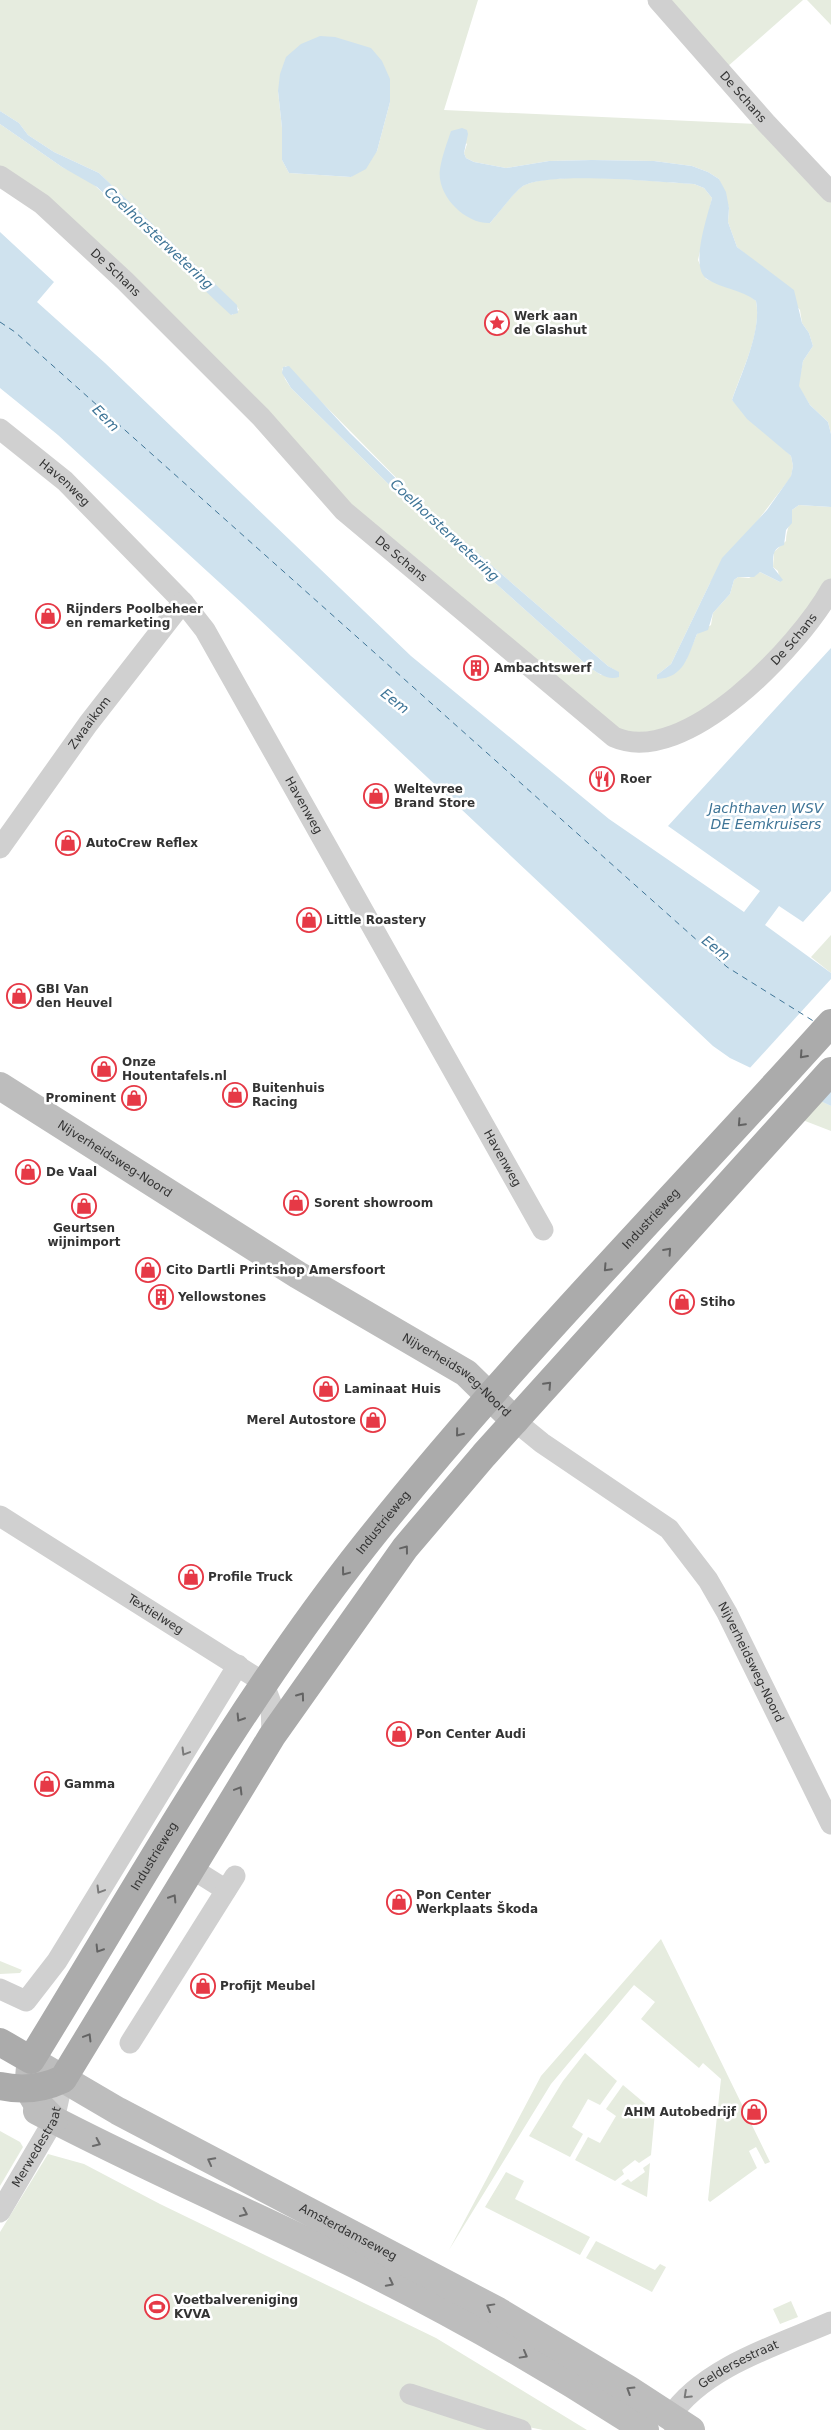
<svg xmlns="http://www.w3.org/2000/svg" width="831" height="2430" font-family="'DejaVu Sans',sans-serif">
<rect width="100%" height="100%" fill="#fff"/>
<g fill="#e6ecdf" fill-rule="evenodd">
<path d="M0,0h478l-34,110 313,14 74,78v232l-3,-12 -18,-17 -12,-19 5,-25 10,-15 -4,-13 -7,-10 -2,-13 -39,-43 -24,-20 -9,-25 1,-14 -10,-29 -11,-7 -16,-6 -38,-5 -62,-1 -43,1 -43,7 -32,-6 -8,-4 -2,-5 3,-9 -16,-13 39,92c7,-8 26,-34 33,-37 29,-16 135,-4 171,-2l10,4 8,10 -14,62 8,19 39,13 11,9c6,32 -14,69 -24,99l59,56 2,10 -2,11 -81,106 -39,81 -14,11 29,-15 11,-26 14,-9 2,-12 17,-19 4,-14 4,-3 11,1 11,-6 20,10 -2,-11 -5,-4 1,-15 12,-11c0,-12 6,-19 6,-31l7,-5 32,2v76l-92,105 -57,39 -57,8 -229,-188 -396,-377v-46l62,43 27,13 143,135 7,-5 -3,-5 -137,-132 -45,-21 -26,-17 -9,-12 -19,-12zM278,91l112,11 -13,49 -26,26 -62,-4 -7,-13v-32zM286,366l146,148 176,152 10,6 -17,3 -12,-8 -162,-145 -136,-134 -6,-9 -3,-10z"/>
<polygon points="668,0 803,0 727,67"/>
<polygon points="807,0 831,0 831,25"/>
<polygon points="831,935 831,973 811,957"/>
<polygon points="817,1099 831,1106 831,1131 800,1119"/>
<polygon points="661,1939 770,2162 765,2164 756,2147 749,2151 757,2168 710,2202 708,2200 721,2079 703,2063 699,2068 641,2019 655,2002 634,1985 551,2084 449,2250 541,2076"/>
<polygon points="0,1961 22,1970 20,1973 0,1974"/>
<polygon points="585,2053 617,2081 600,2105 588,2099 572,2127 583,2134 570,2157 529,2136 563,2081"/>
<polygon points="623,2085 655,2112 651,2155 639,2163 635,2160 622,2170 624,2174 615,2181 575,2160 588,2137 600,2143 616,2116 606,2109"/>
<polygon points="0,2131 20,2142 23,2147 0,2186"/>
<polygon points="48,2154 84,2164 160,2204 436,2338 587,2430 543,2430 514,2424 503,2430 0,2430 0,2232"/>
<polygon points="650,2163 647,2197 621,2184 628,2179 631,2182 645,2172 643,2168"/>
<polygon points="506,2172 524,2181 515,2199 590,2237 580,2255 485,2207"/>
<polygon points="596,2241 655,2270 660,2264 666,2267 652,2292 586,2258"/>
<polygon points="791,2301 798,2317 780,2324 773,2309"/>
</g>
<g fill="#cfe2ee">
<polygon points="320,36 335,37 371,48 382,61 390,79 390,102 377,151 366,169 351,177 289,173 282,160 282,128 278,91 280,74 286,57 301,44"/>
<polygon points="0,111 19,123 28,135 54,152 99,173 237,305 238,313 231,315 219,304 97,187 62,167 0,124"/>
<path d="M462,128l5,2 1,4 -4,19 2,5 8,4 32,6 43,-7 43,-1 62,1 38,5 16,6 11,7 7,13 3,16 -1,14 9,25 57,43 8,33 7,10 4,13 -10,15 -4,25 11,19 18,17 3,12v73l-32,-2 -7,5v13l-6,7 -2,15c-12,3 -11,12 -11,22l10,13 -3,2 -20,-10 -6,5h-16l-4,3 -4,14 -17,19 -5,17 -11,4c-9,22 -13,44 -40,45v-4l14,-11 51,-106 45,-48 24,-34 2,-10 -2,-10 -44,-37 -15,-19c10,-28 30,-70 24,-99 -15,-12 -34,-12 -49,-22 -18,-11 1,-64 5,-81l-8,-10 -10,-4c-36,-2 -143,-13 -171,2 -7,4 -26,29 -33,37 -25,1 -54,-28 -50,-54 2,-13 7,-26 11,-38z"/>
<polygon points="0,232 54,282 37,302 105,363 411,656 609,819 744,912 760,891 668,826 831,648 831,891 803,922 779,906 765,925 831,973 831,1106 730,1058 713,1046 243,604 58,435 0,388"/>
<path d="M289,366l61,67 82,81 176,152 11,6v5c-11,4 -21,-4 -30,-10l-162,-145 -136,-134 -9,-15 1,-6z"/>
</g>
<polygon fill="#fff" points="831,979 831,1091 820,1103 748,1070"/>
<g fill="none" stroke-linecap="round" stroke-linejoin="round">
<polyline stroke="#3f7597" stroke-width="1" stroke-dasharray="6 5" stroke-linecap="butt" points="0,322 15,332 727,967 815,1022"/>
<g stroke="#d0d0d0" stroke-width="21">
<path id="s1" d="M658,0l108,123 65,69"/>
<path id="s2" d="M0,176l42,28 83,77 136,136 83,94 270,226c71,32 186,-92 217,-148"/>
<path id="s3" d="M0,429l65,52 118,121 22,28 338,600"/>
<path id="s4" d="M0,848l88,-124 95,-122"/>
<path id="s5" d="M515,1421l27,22 127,86 39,51 19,33 104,211"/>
<path id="s6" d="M0,1516l263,166 8,21 1,33"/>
<polyline points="191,1868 226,1890"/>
<polyline points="0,1989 26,2001 57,1961 238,1665"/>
<polyline points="130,2043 235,1876"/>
<path id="s7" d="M0,2212l54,-92 9,-41"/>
<polyline points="410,2394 521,2430"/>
<path id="s8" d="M676,2430l-6,-13c33,-50 108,-72 161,-95"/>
</g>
<g stroke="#bdbdbd" stroke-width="28">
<path id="s9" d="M0,1086l298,189 168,98 49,48"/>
<path d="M37,2111c102,54 209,100 313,151 101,50 200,106 295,168"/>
<path id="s10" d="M54,2120c-24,-23 -28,-26 -23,-60l87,51 380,200 130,78 63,41"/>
</g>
<g stroke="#ababab" stroke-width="28">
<path id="s11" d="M0,2042l31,18c107,-174 207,-355 334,-515 145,-183 310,-348 466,-522"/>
<path d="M0,2086c22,5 42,3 63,-7l209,-343 133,-188 79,-93 347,-384"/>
</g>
</g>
<defs><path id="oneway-chevron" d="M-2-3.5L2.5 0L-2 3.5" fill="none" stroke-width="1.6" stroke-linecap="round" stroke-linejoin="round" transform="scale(1.25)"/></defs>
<g stroke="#636363">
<use href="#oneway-chevron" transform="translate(803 1055) rotate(132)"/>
<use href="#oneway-chevron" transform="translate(741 1123) rotate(133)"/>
<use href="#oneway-chevron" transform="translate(668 1251) rotate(-48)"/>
<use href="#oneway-chevron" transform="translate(607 1268) rotate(133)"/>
<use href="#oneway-chevron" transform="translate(548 1385) rotate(-47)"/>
<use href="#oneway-chevron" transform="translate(459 1433) rotate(129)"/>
<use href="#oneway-chevron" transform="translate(405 1549) rotate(-53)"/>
<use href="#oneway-chevron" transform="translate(345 1572) rotate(127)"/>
<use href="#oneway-chevron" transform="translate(301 1696) rotate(-54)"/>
<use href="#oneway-chevron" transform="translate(240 1718) rotate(122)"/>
<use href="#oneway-chevron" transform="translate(239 1790) rotate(-59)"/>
<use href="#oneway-chevron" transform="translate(173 1898) rotate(-58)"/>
<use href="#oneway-chevron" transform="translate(99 1949) rotate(122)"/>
<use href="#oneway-chevron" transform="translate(88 2037) rotate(-59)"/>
</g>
<g stroke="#7a7a7a">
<use href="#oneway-chevron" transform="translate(185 1752) rotate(121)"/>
<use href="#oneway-chevron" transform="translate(100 1890) rotate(121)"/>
<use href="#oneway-chevron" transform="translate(687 2395) rotate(137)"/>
</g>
<g stroke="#6a6a6a">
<use href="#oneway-chevron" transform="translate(97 2143) rotate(25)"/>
<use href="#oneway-chevron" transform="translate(211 2161) rotate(-152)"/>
<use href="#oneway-chevron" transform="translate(244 2213) rotate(25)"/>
<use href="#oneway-chevron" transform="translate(390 2283) rotate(27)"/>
<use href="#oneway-chevron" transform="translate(490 2307) rotate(-151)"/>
<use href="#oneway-chevron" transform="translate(524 2355) rotate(29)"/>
<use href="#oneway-chevron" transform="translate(630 2390) rotate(-148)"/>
</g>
<defs>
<symbol id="sight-ring" viewBox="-11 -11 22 22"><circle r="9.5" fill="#fff" stroke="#e63946" stroke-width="1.5"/><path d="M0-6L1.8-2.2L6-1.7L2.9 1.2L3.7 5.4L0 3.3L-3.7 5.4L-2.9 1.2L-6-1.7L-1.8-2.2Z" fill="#e63946"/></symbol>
<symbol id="shop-ring" viewBox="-11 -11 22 22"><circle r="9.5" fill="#fff" stroke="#e63946" stroke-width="1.5"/><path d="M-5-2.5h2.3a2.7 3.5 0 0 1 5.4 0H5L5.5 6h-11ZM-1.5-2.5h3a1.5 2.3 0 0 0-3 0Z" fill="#e63946"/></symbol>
<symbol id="building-ring" viewBox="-11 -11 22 22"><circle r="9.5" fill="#fff" stroke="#e63946" stroke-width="1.5"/><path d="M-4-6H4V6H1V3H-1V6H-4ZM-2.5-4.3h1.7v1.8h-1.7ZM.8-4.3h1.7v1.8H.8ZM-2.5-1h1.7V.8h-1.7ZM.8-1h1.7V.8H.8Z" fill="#e63946"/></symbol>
<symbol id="restaurant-ring" viewBox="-11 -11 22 22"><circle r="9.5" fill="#fff" stroke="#e63946" stroke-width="1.5"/><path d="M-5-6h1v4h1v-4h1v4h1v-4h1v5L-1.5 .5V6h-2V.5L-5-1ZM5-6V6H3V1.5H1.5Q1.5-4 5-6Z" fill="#e63946"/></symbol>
<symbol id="stadium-ring" viewBox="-11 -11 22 22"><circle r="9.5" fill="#fff" stroke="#e63946" stroke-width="1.5"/><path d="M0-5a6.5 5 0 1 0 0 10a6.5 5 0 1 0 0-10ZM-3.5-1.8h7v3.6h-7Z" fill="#e63946"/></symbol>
</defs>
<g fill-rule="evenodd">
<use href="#sight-ring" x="483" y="309" width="28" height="28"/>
<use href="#shop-ring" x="34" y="602" width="28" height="28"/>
<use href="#building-ring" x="462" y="654" width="28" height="28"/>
<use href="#restaurant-ring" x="588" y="765" width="28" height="28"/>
<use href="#shop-ring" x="362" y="782" width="28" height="28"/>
<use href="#shop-ring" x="54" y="829" width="28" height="28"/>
<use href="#shop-ring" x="295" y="906" width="28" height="28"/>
<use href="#shop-ring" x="5" y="982" width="28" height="28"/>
<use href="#shop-ring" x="90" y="1055" width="28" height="28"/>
<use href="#shop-ring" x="221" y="1081" width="28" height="28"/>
<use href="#shop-ring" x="120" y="1084" width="28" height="28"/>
<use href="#shop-ring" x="14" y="1158" width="28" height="28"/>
<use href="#shop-ring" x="282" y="1189" width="28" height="28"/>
<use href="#shop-ring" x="70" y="1192" width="28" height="28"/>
<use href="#shop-ring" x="134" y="1256" width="28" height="28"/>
<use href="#building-ring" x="147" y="1283" width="28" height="28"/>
<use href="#shop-ring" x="668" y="1288" width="28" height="28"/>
<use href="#shop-ring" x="312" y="1375" width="28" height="28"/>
<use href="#shop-ring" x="359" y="1406" width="28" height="28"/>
<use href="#shop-ring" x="177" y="1563" width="28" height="28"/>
<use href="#shop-ring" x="385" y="1720" width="28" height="28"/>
<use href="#shop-ring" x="33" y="1770" width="28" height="28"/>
<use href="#shop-ring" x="385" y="1888" width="28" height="28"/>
<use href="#shop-ring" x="189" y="1972" width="28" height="28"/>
<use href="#shop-ring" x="740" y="2098" width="28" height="28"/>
<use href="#stadium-ring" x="143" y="2293" width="28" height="28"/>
</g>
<g text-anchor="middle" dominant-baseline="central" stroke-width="5" stroke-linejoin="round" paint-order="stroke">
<g font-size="12" fill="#333" stroke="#fff">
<text stroke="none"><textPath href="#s1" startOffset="129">De Schans</textPath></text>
<text stroke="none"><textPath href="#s2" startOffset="151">De Schans</textPath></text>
<text stroke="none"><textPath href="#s3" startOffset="84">Havenweg</textPath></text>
<text stroke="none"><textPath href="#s2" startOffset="556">De Schans</textPath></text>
<text stroke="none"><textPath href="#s2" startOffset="1050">De Schans</textPath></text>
<text stroke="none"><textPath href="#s4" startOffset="154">Zwaaikom</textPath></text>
<text stroke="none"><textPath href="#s3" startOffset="489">Havenweg</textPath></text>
<text stroke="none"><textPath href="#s3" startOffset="894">Havenweg</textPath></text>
<text stroke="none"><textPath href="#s9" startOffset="136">Nijverheidsweg-Noord</textPath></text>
<text stroke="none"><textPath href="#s11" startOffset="1084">Industrieweg</textPath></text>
<text stroke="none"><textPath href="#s9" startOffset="541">Nijverheidsweg-Noord</textPath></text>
<text stroke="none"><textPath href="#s11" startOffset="679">Industrieweg</textPath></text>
<text stroke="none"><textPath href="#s6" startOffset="184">Textielweg</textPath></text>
<text stroke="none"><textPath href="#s5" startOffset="345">Nijverheidsweg-Noord</textPath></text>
<text stroke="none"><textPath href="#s11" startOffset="274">Industrieweg</textPath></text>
<text stroke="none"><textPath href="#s7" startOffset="75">Merwedestraat</textPath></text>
<text stroke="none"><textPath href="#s10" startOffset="430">Amsterdamseweg</textPath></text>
<text stroke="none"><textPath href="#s8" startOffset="102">Geldersestraat</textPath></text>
</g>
<g font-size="12" font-weight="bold" fill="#333" stroke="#fff" text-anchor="start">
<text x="514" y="316">Werk aan<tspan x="514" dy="14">de Glashut</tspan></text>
<text x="66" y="609">Rijnders Poolbeheer<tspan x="66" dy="14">en remarketing</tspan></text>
<text x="494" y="668">Ambachtswerf</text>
<text x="620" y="779">Roer</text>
<text x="394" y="789">Weltevree<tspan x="394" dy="14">Brand Store</tspan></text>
<text x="86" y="843">AutoCrew Reflex</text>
<text x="326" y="920">Little Roastery</text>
<text x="36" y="989">GBI Van<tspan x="36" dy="14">den Heuvel</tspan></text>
<text x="122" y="1062">Onze<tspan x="122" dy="14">Houtentafels.nl</tspan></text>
<text x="252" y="1088">Buitenhuis<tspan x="252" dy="14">Racing</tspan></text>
<text x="116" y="1098" text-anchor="end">Prominent</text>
<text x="46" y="1172">De Vaal</text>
<text x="314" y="1203">Sorent showroom</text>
<text x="84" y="1228" text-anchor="middle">Geurtsen<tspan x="84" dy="14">wijnimport</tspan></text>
<text x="166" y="1270">Cito Dartli Printshop Amersfoort</text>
<text x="178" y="1297">Yellowstones</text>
<text x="700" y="1302">Stiho</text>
<text x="344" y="1389">Laminaat Huis</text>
<text x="356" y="1420" text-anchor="end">Merel Autostore</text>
<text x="208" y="1577">Profile Truck</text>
<text x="416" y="1734">Pon Center Audi</text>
<text x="64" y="1784">Gamma</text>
<text x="416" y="1895">Pon Center<tspan x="416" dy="14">Werkplaats Škoda</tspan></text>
<text x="220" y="1986">Profijt Meubel</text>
<text x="736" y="2112" text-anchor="end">AHM Autobedrijf</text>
<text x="174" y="2300">Voetbalvereniging<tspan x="174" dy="14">KVVA</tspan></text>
</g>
<g font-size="14" font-style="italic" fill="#3f7597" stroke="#fff">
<text transform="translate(159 238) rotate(43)">Coelhorsterwetering</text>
<text transform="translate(106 418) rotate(45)">Eem</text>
<text transform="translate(445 530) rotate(43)">Coelhorsterwetering</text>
<text transform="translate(395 701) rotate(38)">Eem</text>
<text x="766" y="808">Jachthaven WSV<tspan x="766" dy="16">DE Eemkruisers</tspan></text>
<text transform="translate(716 948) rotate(38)">Eem</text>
</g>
</g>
</svg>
